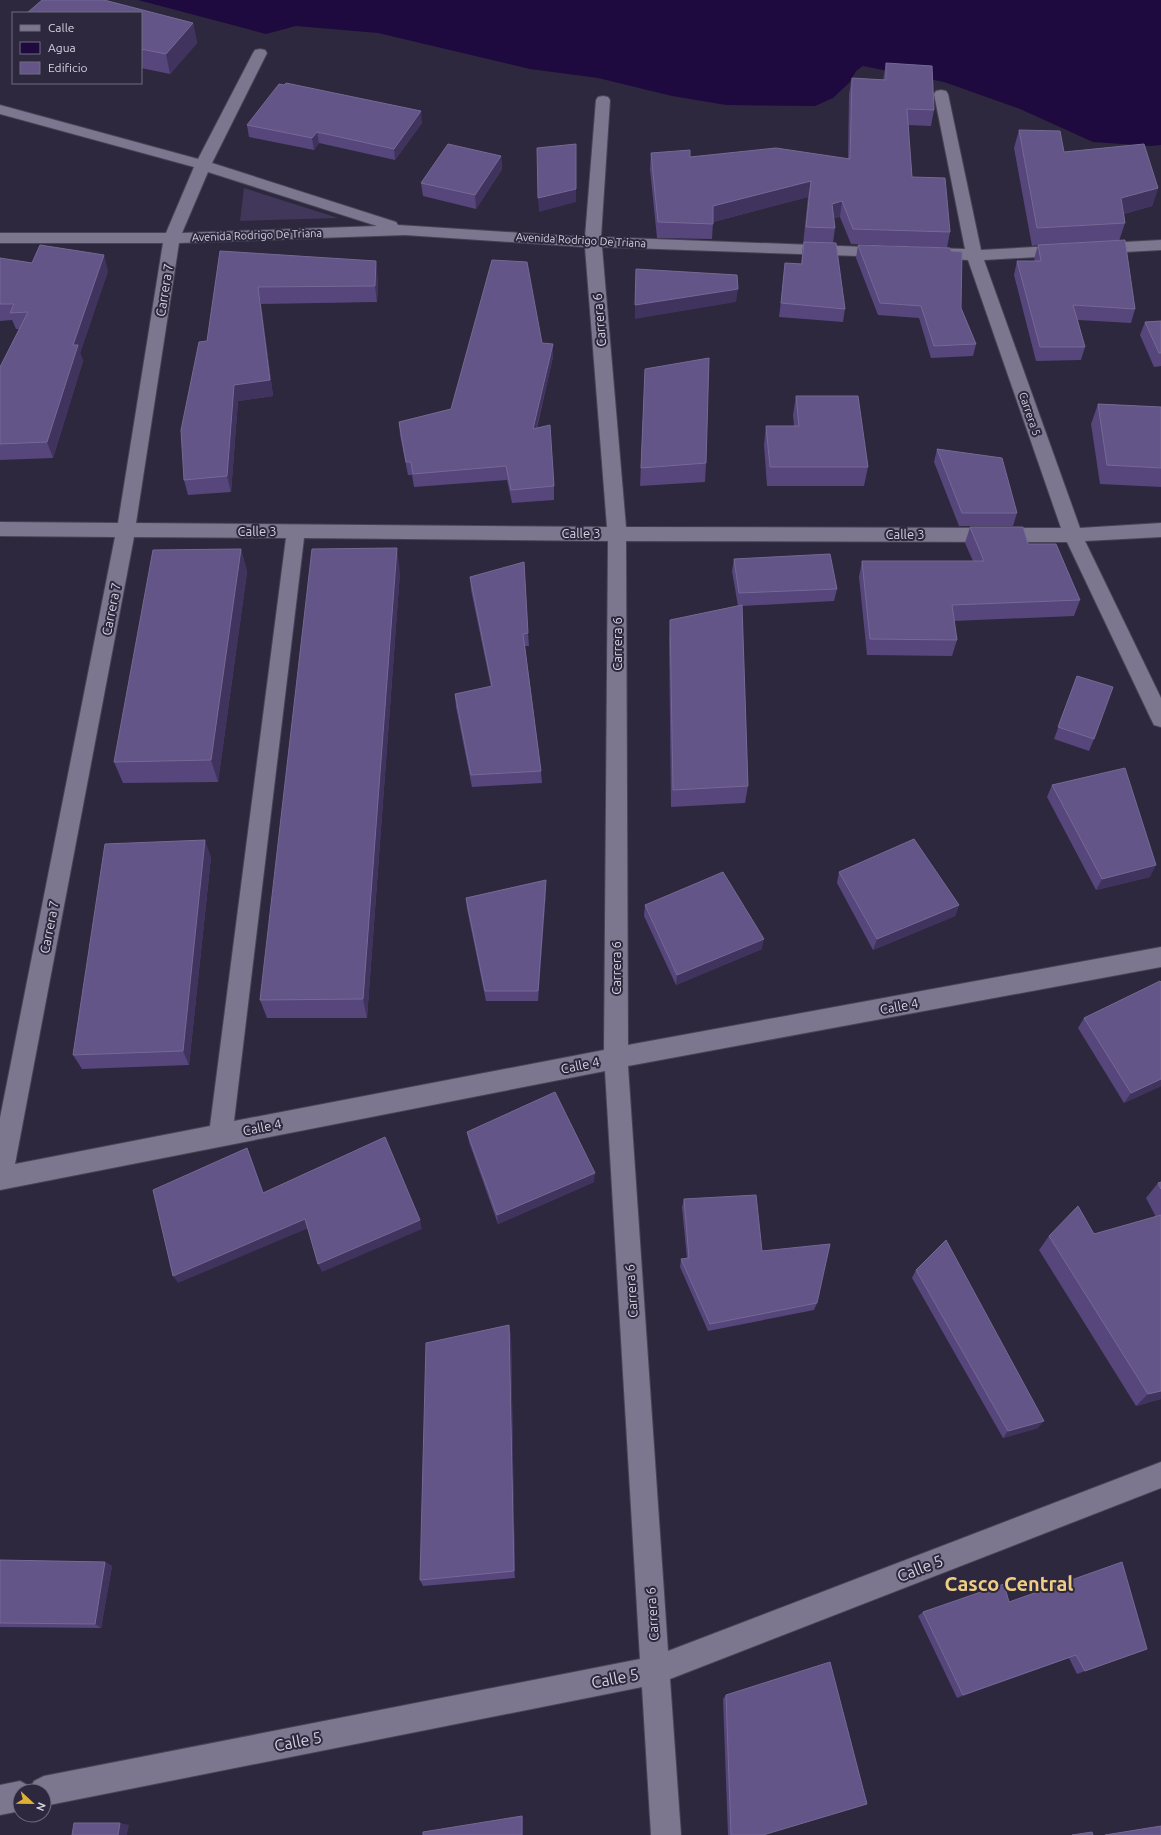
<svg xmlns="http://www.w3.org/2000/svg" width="1161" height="1835" font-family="Ubuntu,sans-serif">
<rect width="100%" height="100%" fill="#2d283d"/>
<polygon fill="#41375a" points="244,188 338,218 240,221"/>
<polygon fill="#1f0a3f" points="138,0 1161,0 1161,145 1151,146 1093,142 1020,109 944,82 863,66 856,71 849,83 833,98 815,106 726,105 672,96 598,78 530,69 378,33 296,26 266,34"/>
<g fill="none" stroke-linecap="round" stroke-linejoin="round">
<defs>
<path id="minor" d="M260,49l5,1 2,3 -55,110 184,59 2,3 187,12 11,-137 2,-3 5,-1 5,1 2,3 -9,137 291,11 2,4 -2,4 -6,1 -284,-10 24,280 435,1 -93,-268 -36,-2 -6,-1 -2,-4 2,-4 6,-1 33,1 -31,-155 2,-3 5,-1 5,1 2,3 33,156 180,-10v10l-177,10 96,268 81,-5v14l-76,4 76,157v29l-7,-2 -3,-6 -84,-177 -441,-1 2,504 533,-98v20l-533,99 40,585 493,-189v26l-491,191 11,156h-30l-9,-148 -598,119v-15h-24v20l-20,4v-30l20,-4 11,6 3,-6 10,-5 596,-117 -35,-588 -605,119v-72l115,-581 -115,-1v-14l118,1 45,-280h-163v-10h166l28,-66 -194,-53v-9l198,54 55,-106 2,-3zM208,172l169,54 -195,7zM405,235l180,12 22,280 -471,-4 43,-280zM134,537l152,1 -76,588 -195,38zM304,538l304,3 -4,509 -370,71z"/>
</defs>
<use href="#minor" stroke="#484354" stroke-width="2"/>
<use href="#minor" fill="#7c768f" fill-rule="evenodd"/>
</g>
<g fill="#56467c">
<polygon points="141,13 193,23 197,43 170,74 141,68"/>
<polygon points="886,63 934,110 931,126 908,125 912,177 950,232 947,248 851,244 840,217 833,218 835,228 833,243 845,309 843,322 779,317 784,276 801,264 808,197 713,222 712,239 657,238 650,169 651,153 690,157 848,159 849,94 852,78 883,80"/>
<polygon points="422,123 395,160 319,143 314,150 249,137 247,125"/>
<polygon points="1019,130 1064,152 1158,188 1152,206 1124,214 1125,223 1119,241 1135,309 1131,323 1078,320 1085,347 1081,360 1036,361 1014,275 1017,261 1035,261 1034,259 1038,245 1032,246 1014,148"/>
<polygon points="501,156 502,169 476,209 423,196 421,183"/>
<polygon points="858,245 961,308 976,344 973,356 931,358 919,318 878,315 856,258"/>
<polygon points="220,251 378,278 377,302 261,304 273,396 238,401 231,492 188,495 184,480 207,341"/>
<polygon points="0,258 32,263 108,271 80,353 83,361 53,458 0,460 0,367 19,329 16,329 12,320 0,321"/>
<polygon points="1161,321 1161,366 1154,367 1140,335 1145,322"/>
<polygon points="542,343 553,357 537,428 554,486 554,500 512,503 507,480 414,487 412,475 408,475 400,435 399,422 451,409"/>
<polygon points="645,369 706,463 705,482 640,486"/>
<polygon points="796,396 868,467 864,486 767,486 764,445 766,426 794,426 793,415"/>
<polygon points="1098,404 1161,407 1161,487 1100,484 1091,424"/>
<polygon points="937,449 1017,513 1013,526 959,526 934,462"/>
<polygon points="970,527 1028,544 1080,600 1074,616 954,621 957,640 952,656 867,655 859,577 862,561 973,561 965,543"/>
<polygon points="241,549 247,572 218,782 123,783 114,762"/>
<polygon points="734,559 837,589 834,601 742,606 748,786 745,803 671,807 669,638 670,620 738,606 732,571"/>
<polygon points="400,572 367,1018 267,1018 260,1000"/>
<polygon points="470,577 528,633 529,646 525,646 541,771 542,783 472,787 456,707 455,694 491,687 471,590"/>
<polygon points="1077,676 1094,739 1089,751 1054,739"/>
<polygon points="1052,785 1150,877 1096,890 1047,797"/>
<polygon points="211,857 189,1065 82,1069 73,1055"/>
<polygon points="839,872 959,905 955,916 873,950 837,883"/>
<polygon points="546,880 546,891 538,1001 486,1001 467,909 466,898"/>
<polygon points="645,905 762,949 676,985 644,916"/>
<polygon points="1161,982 1161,1086 1124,1103 1078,1028 1084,1018"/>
<polygon points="467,1132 594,1182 498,1224 469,1142"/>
<polygon points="1161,1182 1161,1399 1136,1406 1039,1250 1049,1236 1094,1234 1156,1217 1146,1198 1158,1183"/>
<polygon points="684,1199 762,1251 817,1303 814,1310 708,1331 680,1267 681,1259 687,1259 682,1207"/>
<polygon points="916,1270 1038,1428 1003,1438 912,1278"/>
<polygon points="509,1325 511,1336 515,1578 423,1586 420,1580"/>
<polygon points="0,1560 105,1562 112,1566 101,1628 0,1627"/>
<polygon points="1009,1602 1147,1649 1139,1652 1077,1674 1069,1658 957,1698 918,1616 923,1612"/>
<polygon points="726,1695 764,1835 728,1835 723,1699"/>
</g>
<g fill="#40335e">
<polygon points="193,23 197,43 170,74 166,54"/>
<polygon points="421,111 422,123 395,160 394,149"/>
<polygon points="317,132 319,143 314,150 312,138"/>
<polygon points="501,156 502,169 476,209 475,195"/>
<polygon points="576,158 576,202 539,212 538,198"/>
<polygon points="811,181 808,197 712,222 713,206"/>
<polygon points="1158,188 1152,206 1116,216 1121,198"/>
<polygon points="842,201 840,217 829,219 832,204"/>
<polygon points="104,255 108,271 80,353 83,361 53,458 47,442 73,345"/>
<polygon points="376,261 378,278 377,302 375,286"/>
<polygon points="258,287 261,304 273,396 238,401 231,492 227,476 234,385"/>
<polygon points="738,289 736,302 635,319 635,305"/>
<polygon points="553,344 553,357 533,442 533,429"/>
<polygon points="397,548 400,572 367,1018 363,999"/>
<polygon points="241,549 247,572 218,782 211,760"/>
<polygon points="205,840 211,857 189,1065 183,1051"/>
<polygon points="1156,865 1150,877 1096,890 1102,879"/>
<polygon points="546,880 546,891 538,1001 538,991"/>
<polygon points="959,905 955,916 873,950 877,939"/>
<polygon points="764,939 762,949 676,985 677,975"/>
<polygon points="1161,1079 1161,1086 1124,1103 1131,1093"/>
<polygon points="247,1148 251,1157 267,1202 263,1193"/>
<polygon points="595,1173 594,1182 498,1224 497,1215"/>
<polygon points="305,1219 309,1228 178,1283 173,1276"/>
<polygon points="420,1220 422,1229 322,1272 318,1264"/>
<polygon points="509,1325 511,1336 515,1578 514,1571"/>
<polygon points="1161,1391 1161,1399 1136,1406 1148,1394"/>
<polygon points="1044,1421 1038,1428 1003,1438 1008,1431"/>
<polygon points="105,1562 112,1566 101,1628 95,1624"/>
<polygon points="1147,1649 1139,1652 1077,1674 1085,1671"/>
<polygon points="1076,1655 1069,1658 957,1698 963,1695"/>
<polygon points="522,1816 523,1817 523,1835 522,1835"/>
<polygon points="120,1823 129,1825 127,1835 118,1835"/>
</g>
<g fill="#635587" stroke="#756995">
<polygon points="42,0 104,0 193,23 166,54 141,49 141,13 27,13"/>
<polygon points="886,63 932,66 934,110 907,109 912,177 945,178 950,232 853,229 842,201 832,204 835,228 806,227 811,181 713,206 713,224 658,222 651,153 690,150 690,157 776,148 850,159 852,78 886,80"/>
<polygon points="286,83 421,111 394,149 317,132 312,138 247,125 279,84 284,85"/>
<polygon points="1019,130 1060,131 1064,152 1144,144 1158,188 1121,198 1125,223 1037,228"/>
<polygon points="448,144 501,156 475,195 421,183"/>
<polygon points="576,144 576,189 538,198 537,148"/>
<polygon points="1125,240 1135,309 1073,305 1085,347 1040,347 1017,261 1041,261 1038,245"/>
<polygon points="804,242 836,243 845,309 781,303 785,263 802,264"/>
<polygon points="40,245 104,255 73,345 78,345 47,442 0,444 0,367 28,312 10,313 14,304 0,304 0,258 32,263"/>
<polygon points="858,245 950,248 951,251 962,252 961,308 976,344 934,346 921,306 880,303"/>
<polygon points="220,251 376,261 375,286 258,287 270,380 234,385 227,476 184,480 181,430 199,342 207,341"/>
<polygon points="492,260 527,262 542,343 553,344 533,429 550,425 554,486 511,490 506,466 413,474 411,462 406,462 399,422 451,409"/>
<polygon points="636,269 737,275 738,289 635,305"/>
<polygon points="1161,321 1161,353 1159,353 1145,322"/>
<polygon points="709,358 706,463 641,468 645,369"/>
<polygon points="796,396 858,396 868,467 770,467 766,426 799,426"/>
<polygon points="1098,404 1161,407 1161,468 1107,465"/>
<polygon points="937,449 1002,458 1017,513 962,513"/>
<polygon points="970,527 1023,527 1028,544 1056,544 1080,600 952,605 957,640 870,639 862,561 984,561"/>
<polygon points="397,548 363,999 260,1000 312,549"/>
<polygon points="241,549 211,760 114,762 153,550"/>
<polygon points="830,554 837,589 739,593 734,559"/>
<polygon points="524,562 528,633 523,634 541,771 471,775 455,694 492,686 470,577"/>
<polygon points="742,605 748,786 673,790 670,620"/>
<polygon points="1077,676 1113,687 1094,739 1058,727"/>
<polygon points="1125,768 1156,865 1102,879 1052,785"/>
<polygon points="914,839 959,905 877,939 839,872"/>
<polygon points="205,840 183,1051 73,1055 105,844"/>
<polygon points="723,872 764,939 677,975 645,905"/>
<polygon points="546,880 538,991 485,991 466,898"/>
<polygon points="1160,981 1161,982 1161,1079 1131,1093 1084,1018"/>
<polygon points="555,1092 595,1173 497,1215 467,1132"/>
<polygon points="385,1137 420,1220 318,1264 305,1219 173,1276 153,1190 247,1148 263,1193"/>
<polygon points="1161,1182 1161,1189 1158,1183"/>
<polygon points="756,1195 762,1251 830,1244 817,1303 710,1324 681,1259 689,1258 684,1199"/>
<polygon points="1078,1206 1094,1234 1161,1215 1161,1391 1148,1394 1049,1236"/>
<polygon points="946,1240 1044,1421 1008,1431 916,1270"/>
<polygon points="509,1325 514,1571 420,1580 426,1343"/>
<polygon points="0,1560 105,1562 95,1624 0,1623"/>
<polygon points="1122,1562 1147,1649 1085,1671 1076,1655 963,1695 923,1612 1004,1584 1009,1602"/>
<polygon points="830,1662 867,1804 763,1835 731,1835 726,1695"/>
<polygon points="522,1816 522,1835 423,1835 423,1832"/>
<polygon points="74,1823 120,1823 118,1835 72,1835"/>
<polygon points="1161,1826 1161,1835 1105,1835"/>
<polygon points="1092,1832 1093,1835 1072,1835"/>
</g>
<g text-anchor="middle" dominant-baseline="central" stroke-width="4" stroke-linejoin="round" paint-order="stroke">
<g font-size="11" fill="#d6d3e1" stroke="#2d283d">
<text transform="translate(257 235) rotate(-2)">Avenida Rodrigo De Triana</text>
<text transform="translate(581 240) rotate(3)">Avenida Rodrigo De Triana</text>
<text transform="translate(1030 414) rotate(71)">Carrera 5</text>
</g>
<g font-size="13" fill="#d6d3e1" stroke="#2d283d">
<text transform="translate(164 290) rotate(-81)">Carrera 7</text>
<text transform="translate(599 320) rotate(-95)">Carrera 6</text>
<text x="257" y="531">Calle 3</text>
<text x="581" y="533">Calle 3</text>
<text x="905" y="534">Calle 3</text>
<text transform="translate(111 609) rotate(-79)">Carrera 7</text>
<text transform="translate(617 644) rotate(-90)">Carrera 6</text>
<text transform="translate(49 927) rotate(-79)">Carrera 7</text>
<text transform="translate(616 968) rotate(-90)">Carrera 6</text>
<text transform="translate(899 1006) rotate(-10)">Calle 4</text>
<text transform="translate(580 1065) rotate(-11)">Calle 4</text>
<text transform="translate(262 1127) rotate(-11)">Calle 4</text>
<text transform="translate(631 1291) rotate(-94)">Carrera 6</text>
<text transform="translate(652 1614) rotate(-94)">Carrera 6</text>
</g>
<g font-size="16" fill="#d6d3e1" stroke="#2d283d">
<text transform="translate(920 1568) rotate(-21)">Calle 5</text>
<text transform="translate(615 1678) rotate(-11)">Calle 5</text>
<text transform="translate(298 1741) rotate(-11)">Calle 5</text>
</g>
<g font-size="20" font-weight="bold" fill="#efce84" stroke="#2d283d">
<text x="1009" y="1583">Casco Central</text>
</g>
</g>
<rect x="12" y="12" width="130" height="72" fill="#2d283d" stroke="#716c7f"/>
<rect x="20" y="25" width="20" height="6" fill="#7c768f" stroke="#716c7f"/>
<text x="48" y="32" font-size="12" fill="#d6d3e1">Calle</text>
<rect x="20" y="42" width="20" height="12" fill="#1f0a3f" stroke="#716c7f"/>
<text x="48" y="52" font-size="12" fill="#d6d3e1">Agua</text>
<rect x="20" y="62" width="20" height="12" fill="#635587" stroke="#716c7f"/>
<text x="48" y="72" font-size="12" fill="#d6d3e1">Edificio</text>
<g transform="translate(32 1803) rotate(112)"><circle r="19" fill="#2d283d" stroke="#716c7f"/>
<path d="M0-3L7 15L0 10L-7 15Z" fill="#e0b034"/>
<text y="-6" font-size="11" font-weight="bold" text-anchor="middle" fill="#d6d3e1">N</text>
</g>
</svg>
